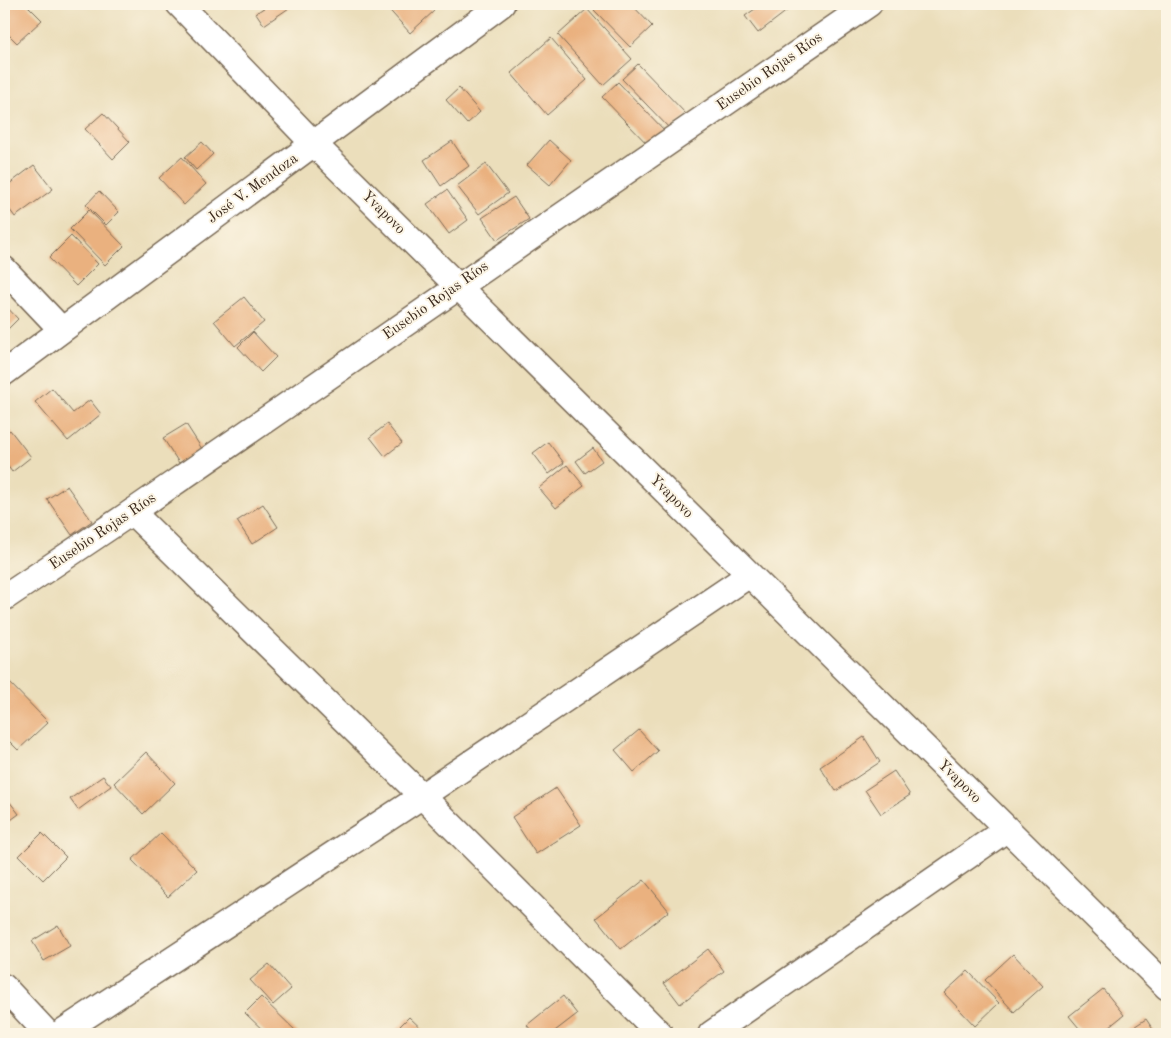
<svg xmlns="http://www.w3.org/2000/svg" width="1171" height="1038" font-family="'Old Standard TT',serif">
<rect width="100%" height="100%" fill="#fcf5e5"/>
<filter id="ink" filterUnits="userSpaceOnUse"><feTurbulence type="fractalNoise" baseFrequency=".02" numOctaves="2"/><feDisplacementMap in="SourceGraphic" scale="10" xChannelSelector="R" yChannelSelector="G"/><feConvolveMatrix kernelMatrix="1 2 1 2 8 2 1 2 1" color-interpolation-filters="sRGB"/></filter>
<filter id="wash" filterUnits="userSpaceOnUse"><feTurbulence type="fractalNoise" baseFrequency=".0096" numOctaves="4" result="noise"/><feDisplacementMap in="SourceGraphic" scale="20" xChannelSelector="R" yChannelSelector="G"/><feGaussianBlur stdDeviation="1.12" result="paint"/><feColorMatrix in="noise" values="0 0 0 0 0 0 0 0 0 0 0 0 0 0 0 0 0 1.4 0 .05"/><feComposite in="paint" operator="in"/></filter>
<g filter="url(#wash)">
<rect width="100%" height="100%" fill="#ebdebb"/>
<g id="blocks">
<g fill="#eab17f">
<polygon points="4,4 26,4 42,20 17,43 9,35 4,41"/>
<polygon points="270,4 295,4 264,25 256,13"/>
<polygon points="384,4 428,4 434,11 410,33"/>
<polygon points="600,4 631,4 652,26 630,47 594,10"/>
<polygon points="762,4 789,4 792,7 758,33 745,16"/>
<polygon points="587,9 632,59 603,85 558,35"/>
<polygon points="551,38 587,80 547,115 511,73"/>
<polygon points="638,64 687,115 671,130 622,79"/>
<polygon points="618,82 667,133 651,148 602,97"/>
<polygon points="459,88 480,112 467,124 446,100"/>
<polygon points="103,113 130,142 113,159 85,129"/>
<polygon points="549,140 571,160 550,185 527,165"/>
<polygon points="452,141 469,166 441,186 424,160"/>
<polygon points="202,142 213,154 196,170 185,157"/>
<polygon points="182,157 206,184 184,205 159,178"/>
<polygon points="486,164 508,193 479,214 457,186"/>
<polygon points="34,165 53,189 15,217 4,202 4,188"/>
<polygon points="447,190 468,220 449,234 427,204"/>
<polygon points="99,191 119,212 106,225 86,205"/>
<polygon points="514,197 529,219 497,240 482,218"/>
<polygon points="89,210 124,246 105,265 70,229"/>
<polygon points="71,236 98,264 76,286 49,258"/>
<polygon points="244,297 264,322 235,346 214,321"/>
<polygon points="4,304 18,319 4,333"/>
<polygon points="253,332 276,357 261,372 238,347"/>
<polygon points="52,388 73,413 90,400 101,414 68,441 35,402"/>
<polygon points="186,424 202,449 179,463 163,438"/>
<polygon points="387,424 402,443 385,456 370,437"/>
<polygon points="10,430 31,457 12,472 4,461 4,435"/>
<polygon points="548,442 564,463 549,474 533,453"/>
<polygon points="593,448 602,461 585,473 576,461"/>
<polygon points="567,465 584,486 556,508 539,488"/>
<polygon points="67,486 92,521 72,535 47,499"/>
<polygon points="263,504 278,527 252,544 237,521"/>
<polygon points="4,677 48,722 18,750 4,736"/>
<polygon points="639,730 658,751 634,772 615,750"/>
<polygon points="864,737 880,762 836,791 820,767"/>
<polygon points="146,752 175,783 143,814 114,783"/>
<polygon points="894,771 910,795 881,814 865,790"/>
<polygon points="103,776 111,786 78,810 70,799"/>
<polygon points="556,788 581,825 536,854 512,817"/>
<polygon points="9,801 19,814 4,825 4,805"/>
<polygon points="42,833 66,857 43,880 19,856"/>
<polygon points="161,833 197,870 168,897 132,860"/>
<polygon points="644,880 669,911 621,949 596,918"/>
<polygon points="58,925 70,946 44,961 32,941"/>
<polygon points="708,949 724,971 680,1004 664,983"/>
<polygon points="1013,954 1043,986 1014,1012 985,980"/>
<polygon points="269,964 291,989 273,1005 250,980"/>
<polygon points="968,971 999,1003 975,1026 944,993"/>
<polygon points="1103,989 1124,1015 1100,1034 1084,1034 1069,1016"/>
<polygon points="563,996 577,1014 551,1034 534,1034 527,1025"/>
<polygon points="261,997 299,1034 267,1034 245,1013"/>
<polygon points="409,1017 427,1034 392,1034"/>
<polygon points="1146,1019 1156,1034 1123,1034"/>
</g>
</g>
</g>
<g filter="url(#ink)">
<use href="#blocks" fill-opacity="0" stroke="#796955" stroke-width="1"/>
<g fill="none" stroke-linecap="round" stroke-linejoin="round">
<defs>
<g id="minor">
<polyline points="179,4 314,144 1167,987"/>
<polyline points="4,269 61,329"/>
<polyline points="4,373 502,4"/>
<polyline points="132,512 422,796 660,1034"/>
<polyline points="4,598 132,512 869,4"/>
<polyline points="4,987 48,1034"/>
<polyline points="59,1034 422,796 749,575"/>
<polyline points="711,1034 1007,829"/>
</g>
</defs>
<use href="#minor" stroke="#796955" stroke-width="28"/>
<use href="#minor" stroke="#fff" stroke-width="25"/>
</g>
</g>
<g text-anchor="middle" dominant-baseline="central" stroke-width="4" stroke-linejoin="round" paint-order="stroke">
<g font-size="15" fill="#3b2a1e" stroke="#fcf5e5">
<text transform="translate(770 72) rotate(-35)">Eusebio Rojas Ríos</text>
<text transform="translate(253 189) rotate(-36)">José V. Mendoza</text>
<text transform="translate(383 213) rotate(45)">Yvapovo</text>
<text transform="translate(436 301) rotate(-35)">Eusebio Rojas Ríos</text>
<text transform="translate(671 497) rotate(45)">Yvapovo</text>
<text transform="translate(103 532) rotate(-34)">Eusebio Rojas Ríos</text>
<text transform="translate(959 782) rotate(45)">Yvapovo</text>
</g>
</g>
<rect width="1171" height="1038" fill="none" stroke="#fcf5e5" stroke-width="20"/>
</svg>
